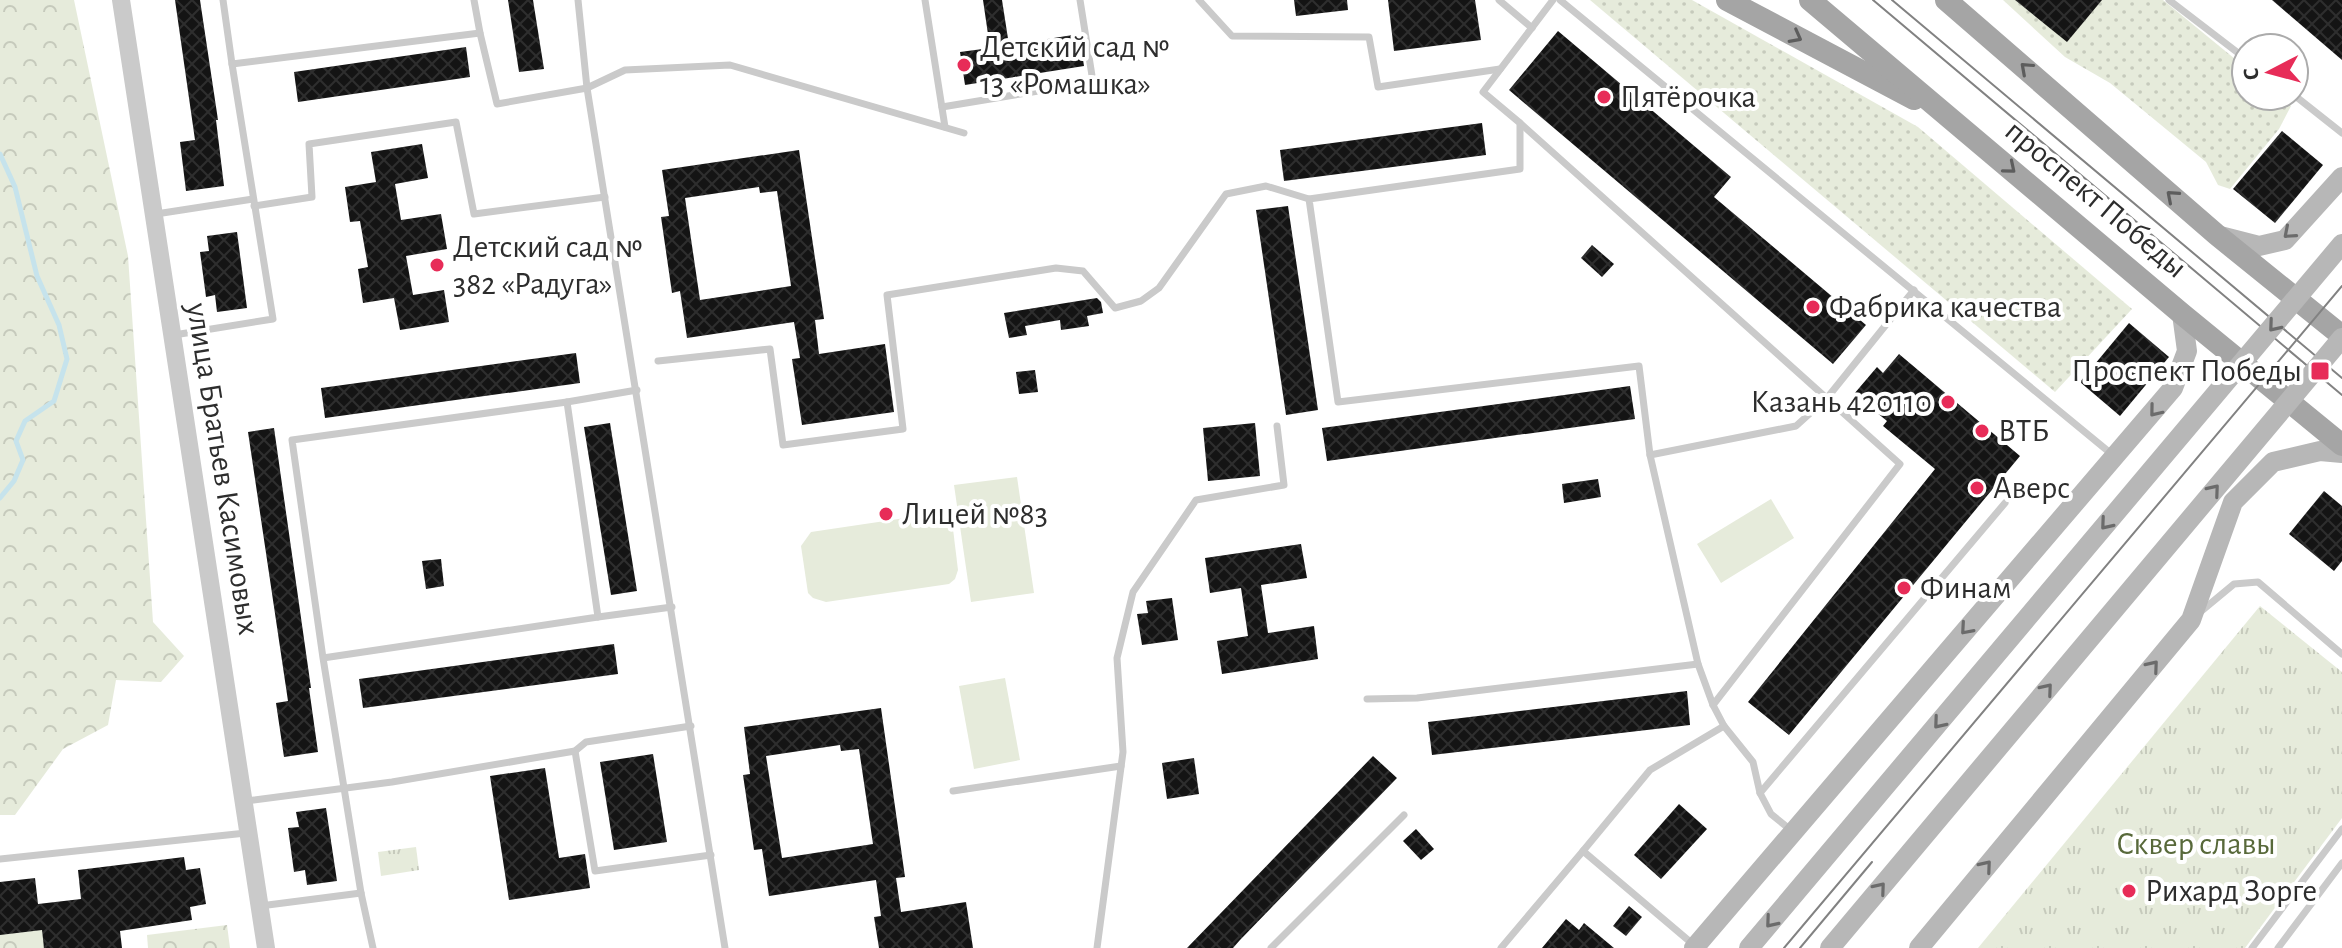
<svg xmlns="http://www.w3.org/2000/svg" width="2342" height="948" font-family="'Alegreya Sans',sans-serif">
<defs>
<pattern id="grass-dots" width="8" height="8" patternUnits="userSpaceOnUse" patternTransform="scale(2)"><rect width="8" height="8" fill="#e6ebdb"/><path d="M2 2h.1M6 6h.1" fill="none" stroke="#c6cabc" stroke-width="1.8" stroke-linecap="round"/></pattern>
<pattern id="forest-crowns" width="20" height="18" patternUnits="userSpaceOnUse" patternTransform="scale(2)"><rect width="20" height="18" fill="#e6ebdb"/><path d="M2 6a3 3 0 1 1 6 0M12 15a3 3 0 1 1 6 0" fill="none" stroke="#c6cabc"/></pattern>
<pattern id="park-tufts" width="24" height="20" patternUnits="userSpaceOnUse" patternTransform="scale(2)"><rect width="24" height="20" fill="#e6ebdb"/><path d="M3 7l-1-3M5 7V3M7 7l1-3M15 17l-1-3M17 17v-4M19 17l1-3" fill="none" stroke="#c6cabc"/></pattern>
<pattern id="building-cross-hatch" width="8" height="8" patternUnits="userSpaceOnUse" patternTransform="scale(2)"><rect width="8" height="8" fill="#141414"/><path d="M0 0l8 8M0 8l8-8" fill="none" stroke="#2e2e2e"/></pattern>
</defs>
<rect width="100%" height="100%" fill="#fff"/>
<g fill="url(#grass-dots)">
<polygon points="1590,0 1692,0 1918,127 2132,309 2055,392"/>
<polygon points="2003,0 2163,0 2246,68 2246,96 2280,96 2291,106 2279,129 2230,189 2218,185 2206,162 2110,83 2065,57"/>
</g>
<g fill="url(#forest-crowns)">
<polygon points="0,0 74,0 128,256 153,622 184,656 161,682 116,680 108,725 63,749 15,815 0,815"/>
<polygon points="227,925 230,948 148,948 147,935"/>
<polygon points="0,929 56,929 60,948 0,948"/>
</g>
<g fill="url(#park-tufts)">
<polygon points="2260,606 2342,672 2342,818 2245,948 1978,948"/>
<polygon points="416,847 419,870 381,876 378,852"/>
</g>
<g fill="#e6ebdb">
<polygon points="1017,477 1034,593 971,602 954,485"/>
<polygon points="1771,499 1794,538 1721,583 1697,544"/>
<polygon points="932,514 944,518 953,529 958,570 955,579 949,584 826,602 813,598 808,593 801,546 811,532"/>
<polygon points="1005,678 1020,760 974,769 959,686"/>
</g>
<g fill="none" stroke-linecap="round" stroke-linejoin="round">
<polyline stroke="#c6e3ec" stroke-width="5" points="0,154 15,187 37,276 59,325 67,359 54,401 25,421 16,441 23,460 14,481 0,498"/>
</g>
<g fill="url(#building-cross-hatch)" fill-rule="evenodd">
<polygon points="175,0 200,0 218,120 216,120 224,186 186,191 180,142 195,140"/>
<polygon points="508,0 533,0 544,69 519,72"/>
<polygon points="983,0 1002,0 1009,45 1079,34 1084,66 965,85 960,52 990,48"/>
<polygon points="1294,0 1347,0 1348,10 1296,16"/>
<polygon points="1388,0 1475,0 1481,40 1394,51"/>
<polygon points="2015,0 2102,0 2067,42"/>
<polygon points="2272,0 2342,0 2342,60"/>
<polygon points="1558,31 1731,177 1714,197 1866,325 1833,364 1509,90"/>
<polygon points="466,47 470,77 298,102 294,72"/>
<polygon points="1482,123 1486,155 1284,181 1280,150"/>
<polygon points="2282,131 2323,165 2275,223 2233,189"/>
<polygon points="422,144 428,178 395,184 401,220 441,214 447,249 406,256 413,295 444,290 449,322 400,330 394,298 363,303 358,269 368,267 360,221 350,222 345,187 376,182 371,152"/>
<path d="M799,150l25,169 -9,1 4,34 66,-10 9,68 -92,13 -10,-66 8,-1 -6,-36 -107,16 -7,-47 -8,2 -11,-76 8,-1 -7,-46zM759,187l1,6 17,-2 14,95 -91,14 -15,-102z"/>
<polygon points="1288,206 1318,410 1286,415 1256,210"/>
<polygon points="237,232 247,308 217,312 215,295 206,297 200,252 209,251 207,236"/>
<polygon points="1592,245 1614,264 1602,277 1581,258"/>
<polygon points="1097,298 1101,302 1103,313 1087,316 1089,326 1061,330 1060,320 1025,326 1027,335 1009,338 1004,313"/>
<polygon points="2129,323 2169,357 2120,416 2080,382"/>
<polygon points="576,353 580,383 325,418 321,388"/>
<polygon points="1899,354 2020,456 1789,735 1748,702 1935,469 1883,426 1887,421 1854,394 1877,367 1883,373"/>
<polygon points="1035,370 1038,392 1019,394 1016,372"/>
<polygon points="1630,386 1635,419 1327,461 1322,428"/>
<polygon points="610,423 637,591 611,595 584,427"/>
<polygon points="1255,423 1260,476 1208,481 1203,428"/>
<polygon points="274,428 311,688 309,688 318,752 284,757 276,703 288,701 248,432"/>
<polygon points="1598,479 1601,497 1564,503 1562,484"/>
<polygon points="2324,491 2342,506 2342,561 2334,571 2289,534"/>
<polygon points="1301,544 1307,578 1261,585 1268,633 1314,626 1318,659 1222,674 1217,641 1248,636 1241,588 1210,593 1205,558"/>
<polygon points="441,559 444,586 426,589 422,561"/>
<polygon points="1172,598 1178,640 1142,645 1137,614 1148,613 1146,601"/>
<polygon points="614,644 618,674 363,708 359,679"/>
<polygon points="1687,691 1690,725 1432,755 1428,722"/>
<path d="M881,708l24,169 -9,1 5,34 65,-10 7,46h-94l-5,-31 7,-1 -5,-36 -107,16 -7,-47 -8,1 -11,-75 7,-1 -6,-47zM840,745l1,6 18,-2 14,95 -91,14 -16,-102z"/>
<polygon points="653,754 667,842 614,850 600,762"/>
<polygon points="1373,756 1397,778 1240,940 1233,948 1187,948"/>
<polygon points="1194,758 1199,794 1167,799 1162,763"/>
<polygon points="545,768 559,858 585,854 590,888 509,900 490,776"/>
<polygon points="1679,804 1707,829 1661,879 1634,855"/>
<polygon points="326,808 337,881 307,885 305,870 294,872 288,828 299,827 296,812"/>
<polygon points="1416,829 1434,849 1421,860 1403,841"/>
<polygon points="184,857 186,870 200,868 206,904 190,907 192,920 120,931 122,948 44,948 42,930 0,935 0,882 35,878 38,904 81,899 78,870"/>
<polygon points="1629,906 1642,917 1626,936 1613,926"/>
<polygon points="1566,919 1579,930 1584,923 1614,948 1542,948"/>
</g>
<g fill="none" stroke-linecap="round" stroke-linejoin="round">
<g stroke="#cacaca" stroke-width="7">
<polyline points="223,0 232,64 480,33 474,0"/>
<polyline points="578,0 587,88 725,948"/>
<polyline points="925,0 945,127"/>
<polyline points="1199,0 1232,36 1369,37 1378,87 1500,69"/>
<polyline points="1499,0 1532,28"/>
<polyline points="1553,0 1483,92 1520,123 1520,169 1309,199 1338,402 1639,366 1650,455 1796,426 1827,398 1914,290"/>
<polyline points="1560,0 2114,456"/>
<polyline points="2169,0 2246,59"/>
<polyline points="480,33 497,104 587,88 625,70 730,65 964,133"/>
<polyline points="2294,95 2342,133"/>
<polyline points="942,107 1093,82 1080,0"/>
<polyline points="1520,123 1900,464 1713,705"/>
<polyline points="254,206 312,197 309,144 456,122 474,214 605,197"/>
<polyline points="156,214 253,199"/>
<polyline points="174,335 273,319 232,64"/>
<polyline points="658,361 770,349 783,445 903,429 887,295 1056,268 1083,271 1115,308 1141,301 1159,288 1226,194 1266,186 1309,199"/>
<polyline points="567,402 637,390"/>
<polyline points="1650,455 1698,664 1713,705 1724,726 1753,762 1760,793 1771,814 1792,831"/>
<polyline points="2199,613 2234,584 2258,582 2342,654"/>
<polyline points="598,617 672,607"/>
<polyline points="323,658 598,617 567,402 292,440 323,658 361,893 373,948"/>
<polyline points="1367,699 1417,698 1698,664"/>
<polyline points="575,751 595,871 711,855"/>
<polyline points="953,791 1121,766"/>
<polyline points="1760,793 2005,503"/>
<polyline points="246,801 392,782 575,751 586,742 691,726"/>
<polyline points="1583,851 1650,770 1724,726"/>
<polyline points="0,859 246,833"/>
<polyline points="260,906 361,893"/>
<polyline points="1097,948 1123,752 1117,658 1133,592 1196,500 1284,485 1277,426"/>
<polyline points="1271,948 1404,815"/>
<polyline points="1501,948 1583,851 1695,946"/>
<polyline points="2252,948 2342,829"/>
<polyline points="2278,948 2342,863"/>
</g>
<polyline stroke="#cacaca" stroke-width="18" points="121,0 266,948"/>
<g stroke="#b7b7b7" stroke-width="20">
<polyline points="2220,236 2259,246 2285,240 2342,177"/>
<polyline points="1694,948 2173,388 2187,351 2182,314"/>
<polyline points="1919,948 2191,620 2233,502 2273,462 2320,451 2342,453"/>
</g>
<g stroke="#a5a5a5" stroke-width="22">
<polyline points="1727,0 1914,99"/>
<polyline points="1810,0 2182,314 2342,445"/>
<polyline points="1946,0 2217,235 2342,336"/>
</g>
<g stroke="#828282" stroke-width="2">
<polyline points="1873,0 2342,395"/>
<polyline points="1892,0 2342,378"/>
<polyline points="1784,948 2342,286"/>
<polyline points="1800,948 1872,862"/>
</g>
<g stroke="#b7b7b7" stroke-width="20">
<polyline points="1749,948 2342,244"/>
<polyline points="1830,948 2342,338"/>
</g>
</g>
<defs><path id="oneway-chevron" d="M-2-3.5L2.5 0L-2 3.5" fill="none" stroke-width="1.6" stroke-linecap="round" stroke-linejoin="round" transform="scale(2)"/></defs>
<g stroke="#5d5d5d">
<use href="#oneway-chevron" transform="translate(1796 37) rotate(28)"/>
<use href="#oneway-chevron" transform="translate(2026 68) rotate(-138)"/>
<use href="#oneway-chevron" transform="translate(2010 168) rotate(40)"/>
<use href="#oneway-chevron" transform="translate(2172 196) rotate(-139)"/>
</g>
<g stroke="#6b6b6b">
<use href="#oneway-chevron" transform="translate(2289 233) rotate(139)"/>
<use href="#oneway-chevron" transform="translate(2274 326) rotate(130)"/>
<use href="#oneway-chevron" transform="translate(2155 411) rotate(129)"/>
<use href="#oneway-chevron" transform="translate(2214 490) rotate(-50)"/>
<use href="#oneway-chevron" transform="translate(2106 524) rotate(130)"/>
<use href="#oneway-chevron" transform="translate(1966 629) rotate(131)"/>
<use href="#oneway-chevron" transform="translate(2153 666) rotate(-50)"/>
<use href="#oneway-chevron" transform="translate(2047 689) rotate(-50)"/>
<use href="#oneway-chevron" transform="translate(1939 723) rotate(130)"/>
<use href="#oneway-chevron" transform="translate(1986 866) rotate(-50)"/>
<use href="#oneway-chevron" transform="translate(1880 888) rotate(-50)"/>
<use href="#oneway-chevron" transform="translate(1771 922) rotate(130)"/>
</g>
<g fill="#e72c58" stroke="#fff" stroke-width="3">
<circle cx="964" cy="65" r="8"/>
<circle cx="1604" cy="97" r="8"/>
<circle cx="437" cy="265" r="8"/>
<circle cx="1813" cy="307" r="8"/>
<rect x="2310" y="361" width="20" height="20" rx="4"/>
<circle cx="1948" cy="402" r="8"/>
<circle cx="1982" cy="431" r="8"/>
<circle cx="1977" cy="488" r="8"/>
<circle cx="886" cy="514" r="8"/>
<circle cx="1904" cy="588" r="8"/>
<circle cx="2129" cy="891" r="8"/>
</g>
<g text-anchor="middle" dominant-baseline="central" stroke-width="8" stroke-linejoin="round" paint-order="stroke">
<g font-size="32" fill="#2d2d2d" stroke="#fff" text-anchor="start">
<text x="980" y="47">Детский сад №<tspan x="980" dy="37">13 «Ромашка»</tspan></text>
<text x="1620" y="97">Пятёрочка</text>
<text x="453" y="247">Детский сад №<tspan x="453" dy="37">382 «Радуга»</tspan></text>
<text x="1829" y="307">Фабрика качества</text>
<text x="2302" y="371" text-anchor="end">Проспект Победы</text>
<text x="1932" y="402" text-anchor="end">Казань 420110</text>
<text x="1998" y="431">ВТБ</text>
<text x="1993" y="488">Аверс</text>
<text x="902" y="514">Лицей №83</text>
<text x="1920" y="588">Финам</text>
<text x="2145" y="891">Рихард Зорге</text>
</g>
<g font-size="32" fill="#2d2d2d" stroke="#fff">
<text transform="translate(2096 199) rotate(40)">проспект Победы</text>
<text transform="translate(223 469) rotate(81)">улица Братьев Касимовых</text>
</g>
<g font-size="32" fill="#58693a" stroke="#fff">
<text x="2196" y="844">Сквер славы</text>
</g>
</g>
<g transform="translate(2270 72) rotate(264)"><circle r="38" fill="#ffffff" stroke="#ababab" stroke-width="2"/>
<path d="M0-6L14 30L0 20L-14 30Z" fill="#e72c58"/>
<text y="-12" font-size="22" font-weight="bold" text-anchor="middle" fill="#2d2d2d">С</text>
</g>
</svg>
